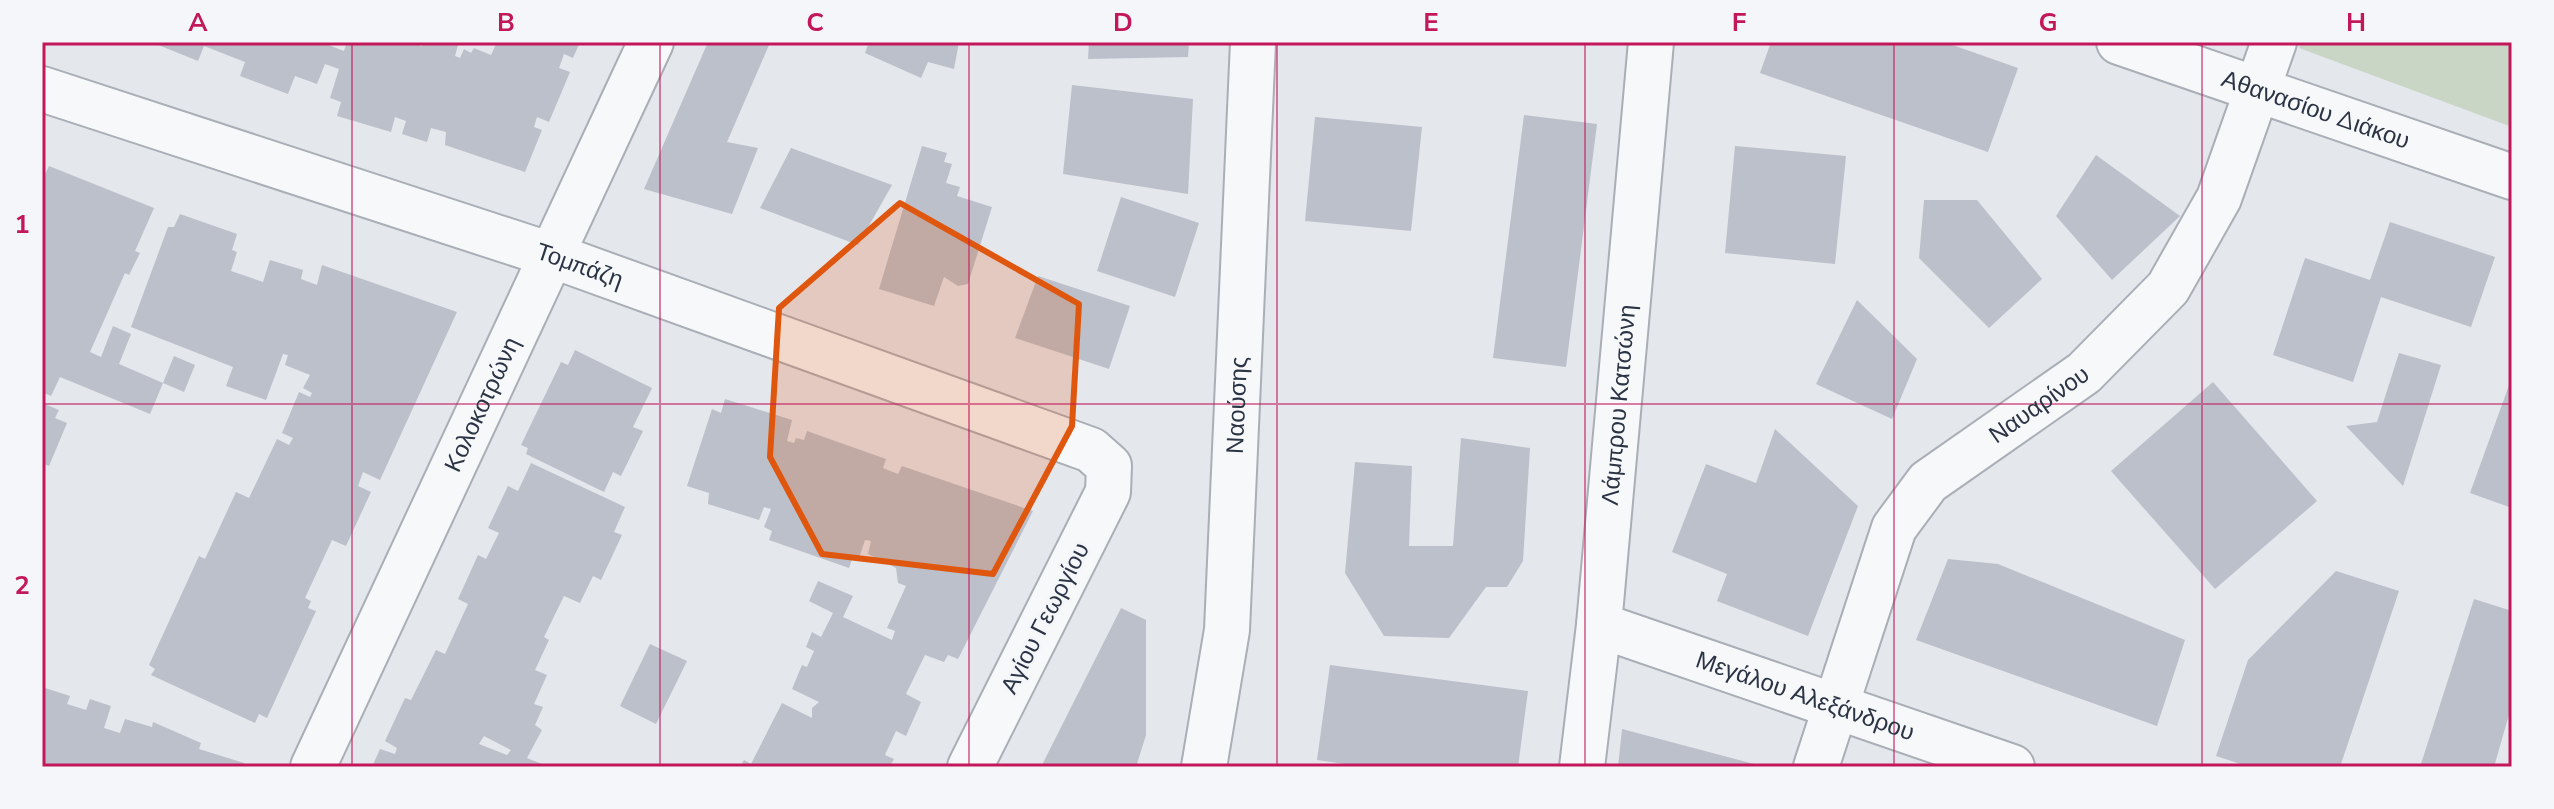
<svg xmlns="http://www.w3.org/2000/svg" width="2554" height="809" font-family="'Nunito Sans',sans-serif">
<rect width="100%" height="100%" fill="#e4e7ec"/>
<polygon fill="#c9d6c5" points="2301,42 2512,42 2512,127 2299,48"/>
<g fill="#bbc0ca" fill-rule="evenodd">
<polygon points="151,42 321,42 344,51 347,42 410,42 422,46 423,42 448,42 458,45 455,56 460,58 464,49 471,53 474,48 491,55 497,42 580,42 573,58 564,54 559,68 570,72 549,122 537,117 534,127 542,130 525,172 445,145 446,132 431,128 427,142 402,134 406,121 395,117 391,132 337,116 341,102 330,98 339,69 325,64 317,84 295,76 288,94 240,76 245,62 204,46 198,61"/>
<polygon points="708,42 769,45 727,142 758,148 732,214 644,189"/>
<polygon points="869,42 959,42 954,69 928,62 921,78 865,53"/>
<polygon points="1089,42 1189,42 1188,57 1088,59"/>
<polygon points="1771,42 1944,42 2018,68 1988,152 1760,73"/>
<polygon points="1072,85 1193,99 1188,194 1063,174"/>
<polygon points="1524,115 1597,124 1566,367 1493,358"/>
<polygon points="1315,117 1422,127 1411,231 1305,221"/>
<polygon points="922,146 947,153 944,162 952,164 946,183 960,187 957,196 992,207 968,284 958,286 944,277 934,306 879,289"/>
<polygon points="1735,146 1846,156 1835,264 1725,253"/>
<polygon points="791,148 892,185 858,245 760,208"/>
<polygon points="2096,155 2180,216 2112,280 2056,216"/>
<polygon points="49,166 154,208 135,251 140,253 129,275 125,273 90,352 101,357 113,326 131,334 119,364 163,383 150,414 60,377 51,396 42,392 42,181"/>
<polygon points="1121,197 1199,223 1175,297 1097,271"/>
<polygon points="1924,200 1977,200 2042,279 1989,328 1919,258"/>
<polygon points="180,214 237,234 232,250 237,252 231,271 263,282 270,260 303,270 301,279 317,285 322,265 457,312 380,480 363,472 358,486 371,492 346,546 332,540 305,598 311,601 308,608 316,611 267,718 259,714 255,723 151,675 155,669 149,665 199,556 205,559 236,492 249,498 277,439 289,445 293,438 282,433 299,392 310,397 312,393 303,388 310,375 285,365 288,355 283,354 266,400 226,386 233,367 131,327 168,227 174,227"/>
<polygon points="2390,222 2495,257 2471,327 2381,297 2353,382 2273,355 2305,258 2370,280"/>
<polygon points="1038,276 1130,306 1109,369 1015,338"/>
<polygon points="1857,300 1917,359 1892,419 1816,384"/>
<polygon points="575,350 652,388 633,427 643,431 621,476 613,472 604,492 526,454 528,448 521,445 561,362 568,365"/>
<polygon points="2399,353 2441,365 2403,486 2346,426 2377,422"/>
<polygon points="174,356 195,365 184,392 163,383"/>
<polygon points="2512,377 2512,508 2470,493"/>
<polygon points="2213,382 2317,501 2215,589 2111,471"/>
<polygon points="725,399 792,420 787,441 794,443 796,438 804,440 807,431 886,459 883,468 898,474 902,466 1033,511 958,659 948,655 944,662 925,655 906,694 921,702 906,736 896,731 885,755 894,759 891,764 898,767 740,767 744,760 751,764 782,703 812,718 812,708 819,702 792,689 802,665 807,667 814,651 806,647 812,632 821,637 833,613 809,601 818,581 853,596 843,617 892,640 895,631 887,628 906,586 898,583 896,568 868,554 871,541 865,540 858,561 852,559 849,568 769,540 772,531 764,527 771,509 764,507 759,520 708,504 709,493 687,486 712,409 721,413"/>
<polygon points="42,403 59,410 55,418 67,423 49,466 42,463"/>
<polygon points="1775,429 1858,506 1808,636 1717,601 1727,574 1672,552 1706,464 1756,483"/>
<polygon points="1461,438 1530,448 1523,561 1507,587 1486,587 1449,638 1384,636 1345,573 1355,462 1412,466 1409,546 1453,546"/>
<path d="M531,463l94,44 -11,25 8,3 -21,45 -8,-4 -13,27 -16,-7 -20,41 5,3 -14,30 12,5 -13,29 9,3 -8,18 7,5 -15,28 22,9h-177l8,-18 15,5 2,-6 -12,-7 20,-43 6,2 25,-50 9,4 23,-50 -10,-5 20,-44 8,4 13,-26 -11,-5 20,-42 10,5zM484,736l27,14 -4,5 -28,-11z"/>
<polygon points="1948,559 1998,564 2185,640 2157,726 1916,640"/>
<polygon points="2336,571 2399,591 2340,767 2250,767 2216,756 2248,660"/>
<polygon points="2474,599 2512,611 2512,704 2494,767 2420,767"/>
<polygon points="1121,608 1146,620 1146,735 1136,767 1041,767"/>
<polygon points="650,644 687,661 656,724 620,706"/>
<polygon points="1330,665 1528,691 1518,767 1366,767 1317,760"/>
<polygon points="42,687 70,696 67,704 86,710 90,699 111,706 104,728 120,733 125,719 152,727 153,722 201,743 199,749 244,763 243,767 42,767"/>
<polygon points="1622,729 1754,764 1753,767 1618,767"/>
</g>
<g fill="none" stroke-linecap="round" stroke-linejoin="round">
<defs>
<g id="minor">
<path id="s1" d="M42,89l509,166 540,195 18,16 -1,26 -138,275"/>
<path id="s2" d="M1599,625l413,142"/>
<path id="s3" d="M313,767l338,-725"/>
<path id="s4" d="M1204,767l23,-137 26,-588"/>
<path id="s5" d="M1582,767l17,-142 52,-583"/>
<path id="s6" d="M1816,767l78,-239 34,-46 156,-109 84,-85 51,-90 55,-156"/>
</g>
<g id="tertiary">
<path id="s7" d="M2119,42l393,135"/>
</g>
</defs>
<use href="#minor" stroke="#a9aeb7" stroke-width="48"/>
<use href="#tertiary" stroke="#a9aeb7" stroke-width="48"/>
<use href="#minor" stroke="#f7f8fa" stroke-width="44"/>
<use href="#tertiary" stroke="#f7f8fa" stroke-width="44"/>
</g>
<path fill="#df570f" fill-opacity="0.2" stroke="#df570f" stroke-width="6" stroke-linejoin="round" d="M900,203l179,101 -7,122 -79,148 -171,-20 -52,-97 9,-149z"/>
<path fill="none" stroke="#c2185b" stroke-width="2" stroke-opacity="0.55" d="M352,42v725M660,42v725M969,42v725M1277,42v725M1585,42v725M1894,42v725M2202,42v725M42,404h2470"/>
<g text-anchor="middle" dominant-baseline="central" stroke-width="6" stroke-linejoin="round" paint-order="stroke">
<g font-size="24" fill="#2b3445" stroke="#f4f6f9">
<text stroke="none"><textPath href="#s7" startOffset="208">Αθανασίου Διάκου</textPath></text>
<text stroke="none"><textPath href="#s1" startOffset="566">Τομπάζη</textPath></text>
<text stroke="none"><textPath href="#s3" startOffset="400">Κολοκοτρώνη</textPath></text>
<text stroke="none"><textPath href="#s6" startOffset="444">Ναυαρίνου</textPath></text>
<text stroke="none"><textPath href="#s4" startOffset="364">Ναούσης</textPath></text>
<text stroke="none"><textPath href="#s5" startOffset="364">Λάμπρου Κατσώνη</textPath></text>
<text transform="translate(1045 618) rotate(-63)">Αγίου Γεωργίου</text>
<text stroke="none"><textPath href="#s2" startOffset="218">Μεγάλου Αλεξάνδρου</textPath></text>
</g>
</g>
<rect width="2554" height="809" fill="none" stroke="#f4f6f9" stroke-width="88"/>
<rect x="44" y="44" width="2466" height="721" fill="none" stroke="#c2185b" stroke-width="3"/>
<g font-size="26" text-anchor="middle" font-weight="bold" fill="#c2185b">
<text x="198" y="31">A</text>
<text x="506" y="31">B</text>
<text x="815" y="31">C</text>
<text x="1123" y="31">D</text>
<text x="1431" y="31">E</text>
<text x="1739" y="31">F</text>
<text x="2048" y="31">G</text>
<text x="2356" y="31">H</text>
<text x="22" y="233">1</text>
<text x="22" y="594">2</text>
</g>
</svg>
